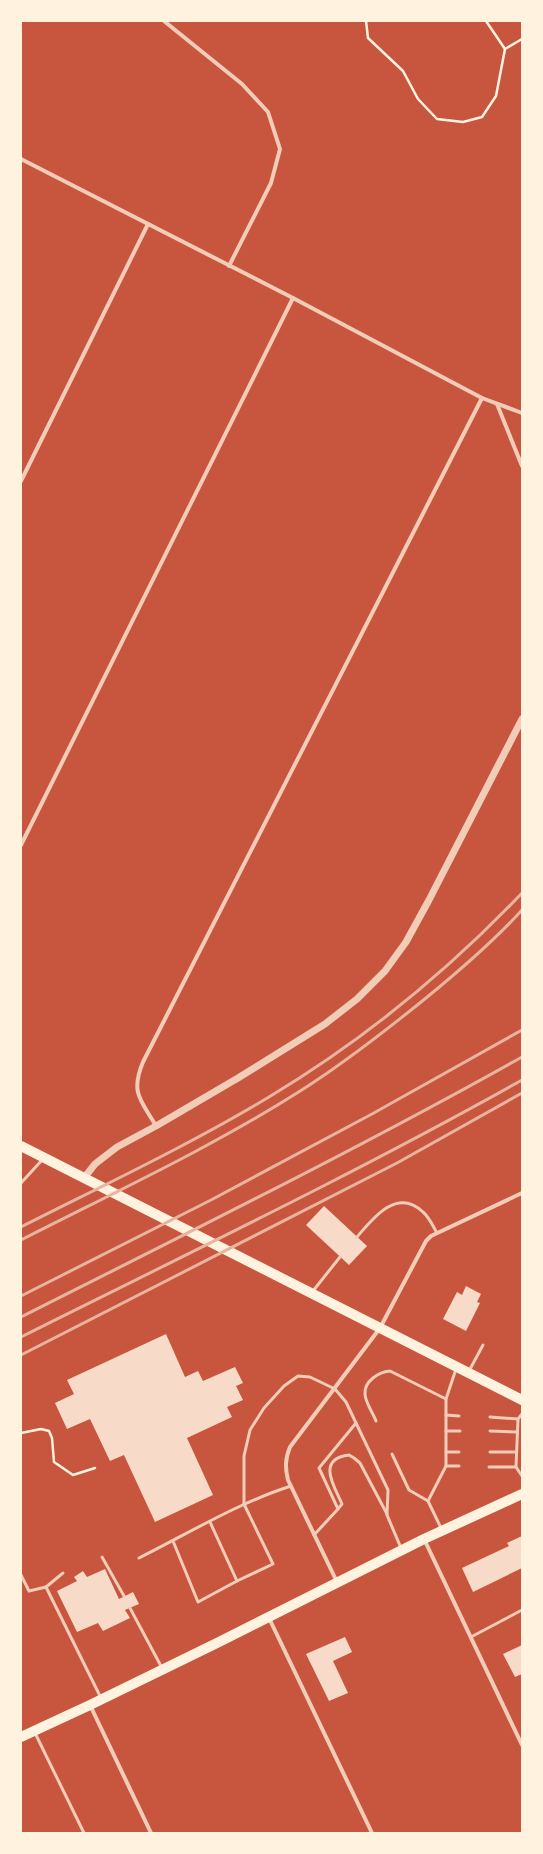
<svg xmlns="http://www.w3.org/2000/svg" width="543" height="1854" font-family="'IBM Plex Sans',sans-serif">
<rect width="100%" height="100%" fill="#c8553d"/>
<g fill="#f7dbc8">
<polygon points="324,1206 367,1246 349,1265 306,1225"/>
<polygon points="466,1286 481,1294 477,1302 480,1303 466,1331 443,1319 457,1292 462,1295"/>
<polygon points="166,1334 185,1377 198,1371 203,1381 235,1367 243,1383 236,1386 243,1400 227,1407 232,1417 187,1438 213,1495 155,1522 124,1455 110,1461 90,1419 67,1429 55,1403 74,1394 67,1380"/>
<polygon points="522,1536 522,1568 473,1592 462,1568 509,1546 507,1543"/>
<polygon points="105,1569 119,1599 133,1592 139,1604 125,1610 130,1618 103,1631 98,1623 77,1632 57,1591 77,1581 74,1577 83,1571 87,1577"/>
<polygon points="345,1637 352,1652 333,1661 348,1693 329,1701 306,1654"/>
<polygon points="522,1645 522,1674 515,1677 503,1654"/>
</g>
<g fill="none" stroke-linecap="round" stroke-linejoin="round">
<g stroke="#fff3e0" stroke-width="2.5">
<polyline points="366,21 368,38 403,71 418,99 437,119 463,122 482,117 496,96 505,49 486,21"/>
<polyline points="505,49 522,39"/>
<polyline points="21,1433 41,1429 49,1431 52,1438 54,1462 73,1475 95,1468"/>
</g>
<g stroke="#f1ccb7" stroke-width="3">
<polyline points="21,1183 43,1159"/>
<path d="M357,1237c16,-19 40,-50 66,-25 6,5 10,14 14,21"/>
<polyline points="313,1291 340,1257"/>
<polyline points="469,1371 483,1345"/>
<polyline points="522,1414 518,1419 516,1467 522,1476"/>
<polyline points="446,1415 459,1416"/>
<polyline points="490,1417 518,1419"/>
<path d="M376,1421c-3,-8 -11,-19 -11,-27 -1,-13 14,-22 25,-23l56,28"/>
<polyline points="446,1431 460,1431"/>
<polyline points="490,1431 517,1432"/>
<polyline points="446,1452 459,1452"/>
<polyline points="490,1452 516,1452"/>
<polyline points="392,1454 409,1490 428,1501"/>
<polyline points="446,1466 459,1466"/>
<polyline points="489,1467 516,1467"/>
<path d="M338,1509l4,-5c-8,-18 -26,-45 7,-49l5,3 6,5 27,51"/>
<polyline points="210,1522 237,1581"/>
<polyline points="441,1528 428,1501 446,1466 446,1399 456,1369"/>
<polyline points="314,1535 338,1509 319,1468 356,1423"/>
<polyline points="173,1541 198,1602 237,1581 273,1564 244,1504 244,1456 250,1430 264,1408 284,1386 298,1376 310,1377 335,1389 346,1402 388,1490 387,1515 401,1548"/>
<polyline points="102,1557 124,1596"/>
<path d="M139,1558c50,-25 99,-55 152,-72"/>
<polyline points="63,1573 46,1587 101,1698"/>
<polyline points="21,1575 29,1591 46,1587"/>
<polyline points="130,1608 162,1668"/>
<polyline points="471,1637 522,1610"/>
<polyline points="35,1733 84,1833"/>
</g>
<g stroke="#f1ccb7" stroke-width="4">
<polyline points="164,21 242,84 268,112 280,149 271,183 229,266"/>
<polyline points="21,159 293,298 482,398 522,413"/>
<polyline points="497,404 522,466"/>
<polyline points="21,481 148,224"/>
<polyline points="21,845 293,298"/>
<path d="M156,1126c-15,-26 -26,-33 -13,-64l339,-664"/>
<polyline points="424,1539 522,1745"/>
<path d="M337,1582l-49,-102c-3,-12 -3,-21 2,-33l90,-119 46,-87 5,-5 91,-43"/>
<polyline points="269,1618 372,1833"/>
<polyline points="90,1705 151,1833"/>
</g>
<polyline stroke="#f1ccb7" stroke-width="7" points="84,1178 95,1164 117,1147 156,1126 238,1078 325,1024 357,999 385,971 406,942 429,900 522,719"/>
<g stroke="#fff3e0" stroke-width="10">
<polyline points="21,1146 522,1400"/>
<polyline points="21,1737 90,1705 219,1642 424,1539 522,1494"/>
</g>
<g stroke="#e9b49f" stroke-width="3">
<path d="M21,1227c83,-42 168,-82 248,-130 93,-56 178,-125 253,-204"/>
<path d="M21,1240c92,-47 189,-92 276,-147 45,-28 87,-61 129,-95 33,-27 67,-56 96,-88"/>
<polyline points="21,1296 211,1200 372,1114 522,1030"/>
<path d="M21,1317c168,-85 337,-168 501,-260"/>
<path d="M21,1337c168,-84 337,-165 501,-257"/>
<polyline points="21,1355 397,1163 522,1093"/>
</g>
</g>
<rect width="543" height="1854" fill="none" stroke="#fff3e0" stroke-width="44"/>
</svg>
